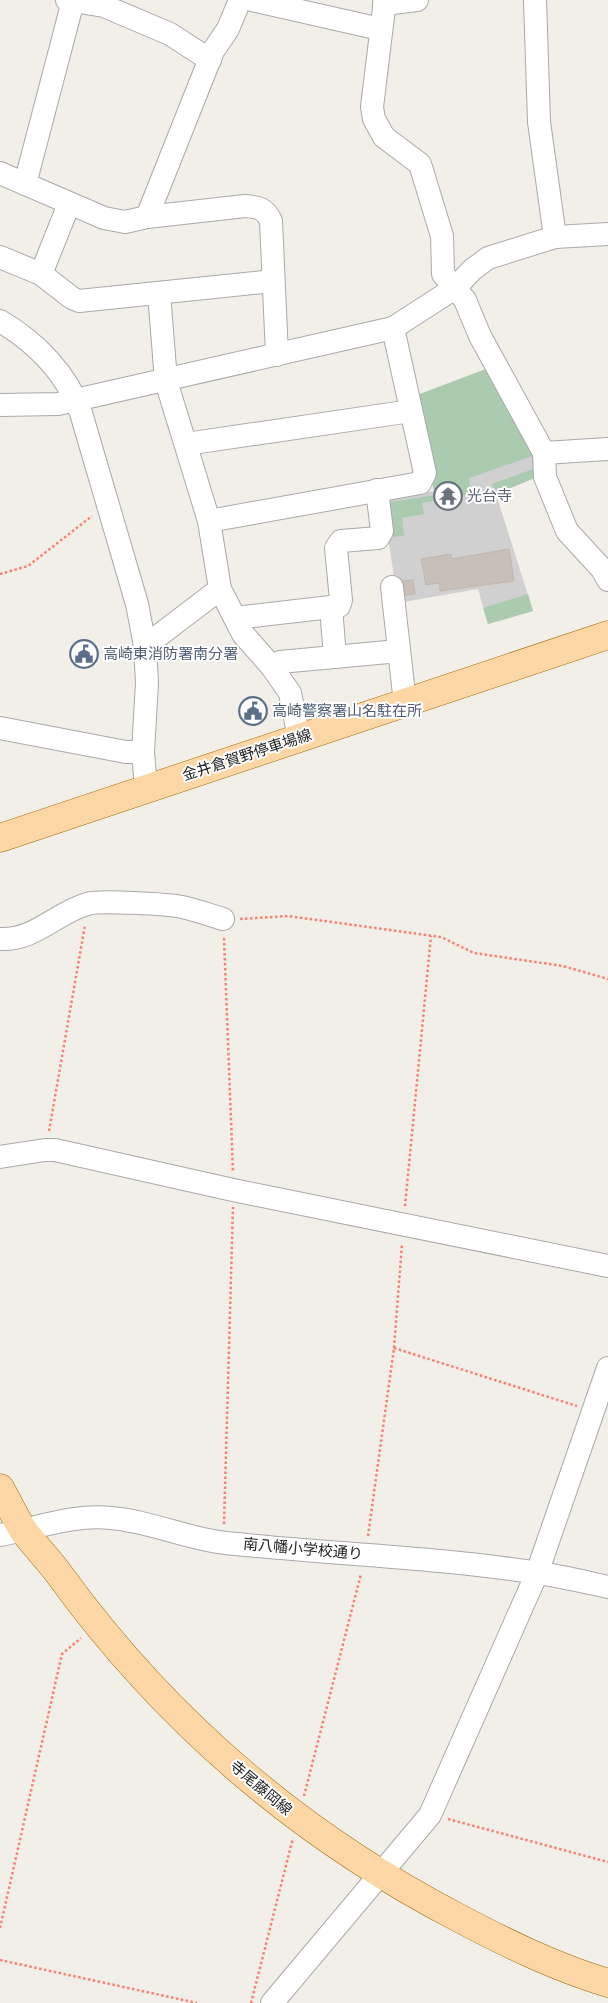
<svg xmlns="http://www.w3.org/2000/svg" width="608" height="2003" font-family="Jost,'Noto Sans JP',sans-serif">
<rect width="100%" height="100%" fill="#f2efe9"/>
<polygon fill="#d0d0d0" points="486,369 538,461 537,477 496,494 533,611 488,624 478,589 398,603 382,498 434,491 412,397"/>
<g fill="#aacbaf">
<polygon points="486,369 535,455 469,478 471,494 422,503 424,514 402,518 404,536 390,537 385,503 435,495 412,397"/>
<polygon points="533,469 537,477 496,494 492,484"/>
<polygon points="528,594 533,611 488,624 483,608"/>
</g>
<g fill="#c7bfb8" stroke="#c4b6ab">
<polygon points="509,549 514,581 440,591 439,583 426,585 421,559 451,554 452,559"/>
<polygon points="413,580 415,594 406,595 403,581"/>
</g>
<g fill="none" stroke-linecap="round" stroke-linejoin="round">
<defs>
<g id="minor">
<polyline points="67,0 104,6 170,34 210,60"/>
<polyline points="252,0 380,29"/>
<polyline points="385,0 372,107 374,119 384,137 420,164 442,236 443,274 465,300 480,336 544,453 545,477 567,531 602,569 608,580"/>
<polyline points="535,0 539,122 555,237"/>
<polyline points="384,4 417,0"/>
<path d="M0,173l104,45 21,4 22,-5 98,-11c13,1 20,2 26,15l6,134"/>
<polyline points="25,184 73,1"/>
<polyline points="147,217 213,51 228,29 240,0"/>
<polyline points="0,257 41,274 72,298 79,301 273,281"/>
<polyline points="41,274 69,204"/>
<polyline points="159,293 166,381 209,521 220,589 243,634 272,667 290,693 299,738"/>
<path d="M0,321c36,21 67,53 81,92l56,191 8,42 2,37 -4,69 3,36"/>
<polyline points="0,405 58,404 393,328 455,288 472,270 488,258 555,237 608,234"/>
<polyline points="186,444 411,411"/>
<polyline points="544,453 608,449"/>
<polyline points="209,521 420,483 425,473 393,328"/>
<polyline points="392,587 405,703"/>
<polyline points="331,607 335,657"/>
<polyline points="235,618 339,606 341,600 336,548 341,541 378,538 382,531 377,490"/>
<polyline points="145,646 220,589"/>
<polyline points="272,667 280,662 399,651"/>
<polyline points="0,728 126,752 143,752"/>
<path d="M0,939c34,2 56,-26 87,-35 11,-4 82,0 95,3 14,3 28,8 41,12"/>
<polyline points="0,1157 45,1150 55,1150 233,1190 608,1266"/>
<path d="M0,1535c38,-7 73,-21 111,-17 39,3 76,21 115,25 103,11 209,14 312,30 23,3 47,9 70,14"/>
<polyline points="272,2003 430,1815 537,1573 608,1368"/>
</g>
<g id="major">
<polyline points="0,838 608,635"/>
<path d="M0,1488c8,14 15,29 23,42 11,15 25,29 36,44 105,145 239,260 398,343 49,26 98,50 151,66"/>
</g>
</defs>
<use href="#minor" stroke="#a9a9a9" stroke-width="24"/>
<use href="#major" stroke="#a06b00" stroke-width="29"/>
<g stroke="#fa8072" stroke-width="2.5" stroke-dasharray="2.5 2.5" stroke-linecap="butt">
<polyline points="0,574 28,566 92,516"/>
<polyline points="240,919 288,916 441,937 474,953 563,966 608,979"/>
<polyline points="224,938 233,1172"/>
<polyline points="49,1131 85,925"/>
<polyline points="405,1206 431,936"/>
<polyline points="394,1348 577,1406"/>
<polyline points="224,1524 233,1207"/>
<polyline points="368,1536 394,1348 402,1244"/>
<polyline points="304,1796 361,1574"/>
<polyline points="448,1819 608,1862"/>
<polyline points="0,1928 62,1654 81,1638"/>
<polyline points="0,1960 197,2003"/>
<polyline points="251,2003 293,1838"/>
</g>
<use href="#minor" stroke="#fff" stroke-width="22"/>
<use href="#major" stroke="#fcd6a4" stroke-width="28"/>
</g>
<defs>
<symbol id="temple-ring" viewBox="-11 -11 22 22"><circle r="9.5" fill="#fff" stroke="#6b7280" stroke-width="1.5"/><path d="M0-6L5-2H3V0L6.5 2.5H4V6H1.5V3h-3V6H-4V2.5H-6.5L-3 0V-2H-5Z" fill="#6b7280"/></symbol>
<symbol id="civic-ring" viewBox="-11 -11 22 22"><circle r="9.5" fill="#fff" stroke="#5c6f8a" stroke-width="1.5"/><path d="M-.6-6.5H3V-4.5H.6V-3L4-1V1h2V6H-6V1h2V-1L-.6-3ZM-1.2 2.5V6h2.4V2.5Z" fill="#5c6f8a"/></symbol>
</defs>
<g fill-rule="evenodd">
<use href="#temple-ring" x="432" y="480" width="32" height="32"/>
<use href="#civic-ring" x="68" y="638" width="32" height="32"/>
<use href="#civic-ring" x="237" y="695" width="32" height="32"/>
</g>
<g text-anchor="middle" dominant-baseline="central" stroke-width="4" stroke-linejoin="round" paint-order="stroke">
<g font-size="15" fill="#5b616d" stroke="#fff" text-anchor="start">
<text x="467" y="496">光台寺</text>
</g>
<g font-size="15" fill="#4e5e75" stroke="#fff" text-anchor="start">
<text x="103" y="654">高崎東消防署南分署</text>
<text x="272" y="711">高崎警察署山名駐在所</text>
</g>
<g font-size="15" fill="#222" stroke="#fff">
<text transform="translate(247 755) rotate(-18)">金井倉賀野停車場線</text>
<text transform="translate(303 1549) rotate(5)">南八幡小学校通り</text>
<text transform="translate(261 1788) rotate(40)">寺尾藤岡線</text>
</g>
</g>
</svg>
